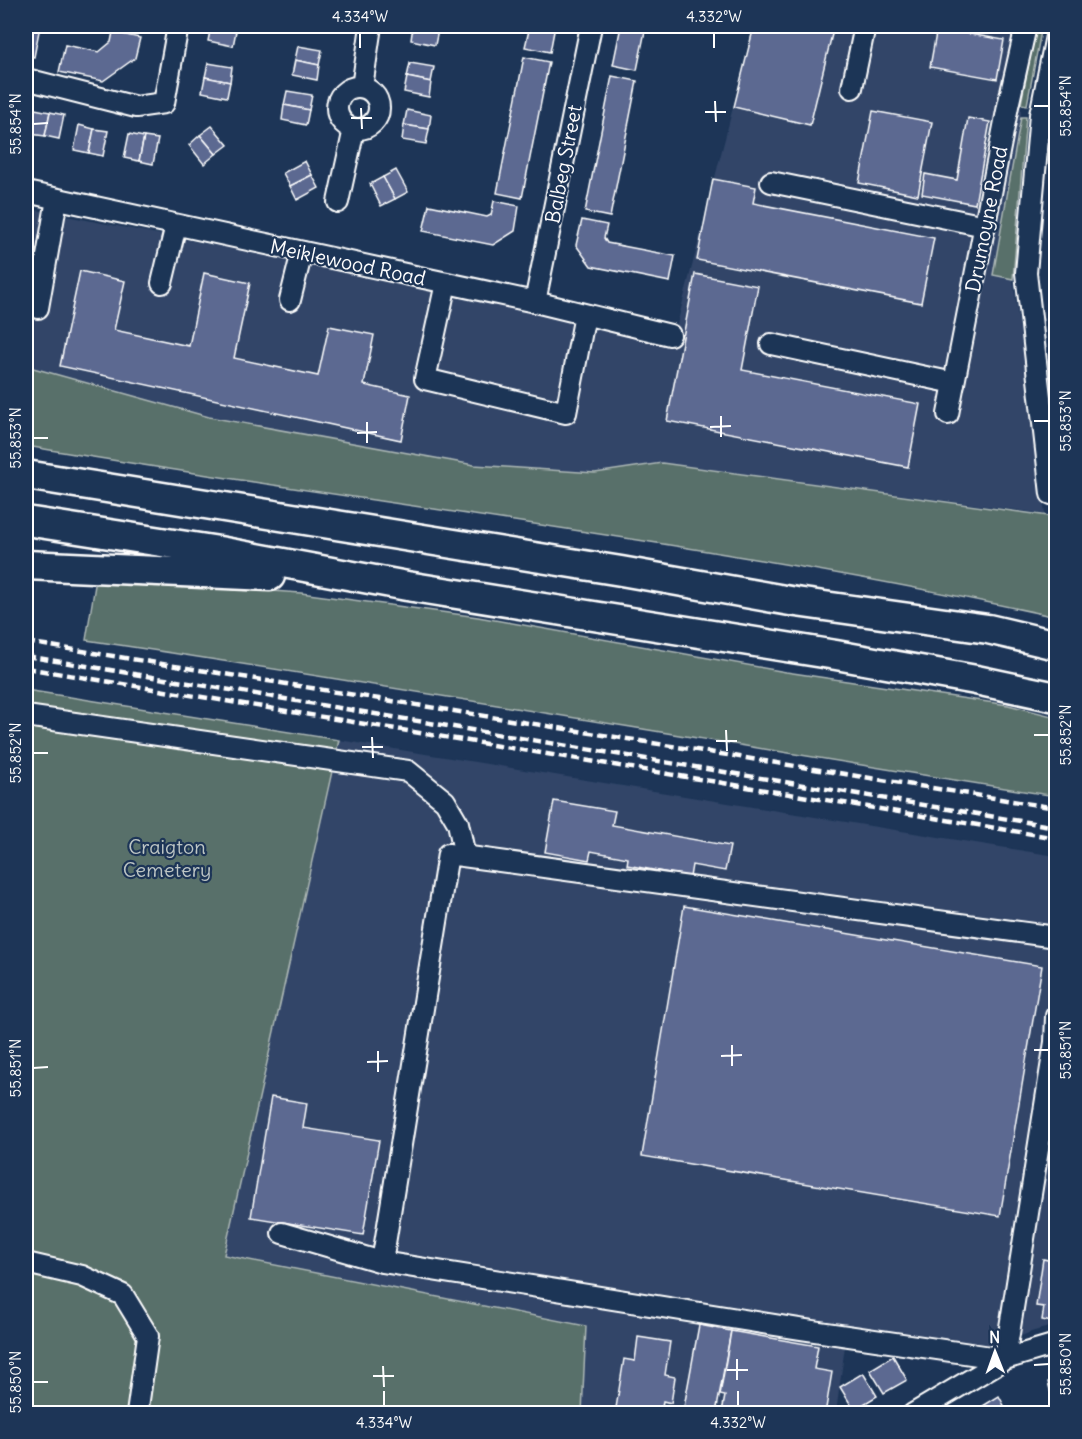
<svg xmlns="http://www.w3.org/2000/svg" width="1082" height="1439" font-family="Delius,sans-serif">
<rect width="100%" height="100%" fill="#1d3557"/>
<filter id="ink" filterUnits="userSpaceOnUse"><feTurbulence type="fractalNoise" baseFrequency=".0167" numOctaves="2"/><feDisplacementMap in="SourceGraphic" scale="12" xChannelSelector="R" yChannelSelector="G"/><feConvolveMatrix kernelMatrix="1 2 1 2 8 2 1 2 1" color-interpolation-filters="sRGB"/></filter>
<g filter="url(#ink)">
<g fill="#304568">
<polygon points="754,26 1036,26 1021,104 1021,117 993,274 1013,279 1045,514 662,463 595,473 474,465 209,417 26,366 26,208 674,336"/>
<polygon points="339,740 1056,856 1056,1325 1031,1332 953,1365 845,1346 836,1413 582,1413 586,1326 224,1255"/>
</g>
<g fill="#596f6b" stroke="#acb7b5" stroke-width="1.5">
<polygon points="1036,26 1042,26 1027,105 1021,104"/>
<polygon points="1021,117 1026,117 1013,279 993,275"/>
<path d="M26,366l183,51 265,48 121,8 67,-10 394,54v100c-340,-75 -687,-113 -1030,-171z"/>
<path d="M96,579l205,14 177,24 308,55 222,33 48,12v79c-323,-50 -646,-108 -970,-156z"/>
<polygon points="26,690 339,740 224,1255 586,1326 582,1413 26,1413"/>
</g>
<g fill="#5c6991" stroke="#fff" stroke-width="1.5">
<polygon points="26,26 40,26 34,57 26,56"/>
<polygon points="211,26 236,31 233,46 208,41"/>
<polygon points="211,26 237,26 236,31"/>
<polygon points="413,26 438,30 435,45 411,40"/>
<polygon points="530,26 555,26 550,52 525,47"/>
<polygon points="621,26 646,26 637,70 613,65"/>
<polygon points="754,26 834,26 810,125 734,107"/>
<polygon points="937,28 1004,40 997,79 930,67"/>
<polygon points="113,32 140,38 135,58 103,81 59,72 65,45 99,52 111,42"/>
<polygon points="298,46 322,50 319,65 295,60"/>
<polygon points="524,57 549,62 522,198 497,193"/>
<polygon points="295,60 319,65 317,80 292,75"/>
<polygon points="208,63 232,67 230,82 205,77"/>
<polygon points="410,63 434,67 431,82 407,77"/>
<polygon points="612,76 637,81 610,217 585,212"/>
<polygon points="205,77 230,82 227,97 202,92"/>
<polygon points="407,77 431,82 429,97 404,92"/>
<polygon points="287,91 312,95 309,110 284,105"/>
<polygon points="284,105 309,110 306,125 282,120"/>
<polygon points="35,109 50,112 45,136 30,134"/>
<polygon points="407,110 431,115 429,129 404,125"/>
<polygon points="873,111 932,122 918,195 859,183"/>
<polygon points="50,112 64,115 59,139 45,136"/>
<polygon points="968,118 990,122 975,204 922,194 925,174 957,180"/>
<polygon points="79,125 94,129 89,153 74,150"/>
<polygon points="404,125 429,129 426,144 402,140"/>
<polygon points="212,126 228,145 216,154 200,135"/>
<polygon points="94,129 108,131 103,156 89,153"/>
<polygon points="129,134 144,137 139,161 124,158"/>
<polygon points="200,135 216,154 204,164 189,145"/>
<polygon points="144,137 158,139 153,164 139,161"/>
<polygon points="305,161 312,175 290,186 283,173"/>
<polygon points="396,170 408,192 395,199 383,177"/>
<polygon points="312,175 319,188 297,200 290,186"/>
<polygon points="383,177 395,199 381,206 370,184"/>
<polygon points="713,179 756,187 753,203 934,238 921,303 697,260"/>
<polygon points="494,201 519,206 515,231 493,245 423,231 429,205 487,217 491,215"/>
<polygon points="582,220 607,225 604,238 607,243 675,256 670,282 591,266 576,245"/>
<polygon points="80,271 125,281 114,330 189,346 204,273 250,283 234,358 318,376 329,326 374,335 364,385 410,395 401,440 60,366"/>
<polygon points="695,274 758,286 742,370 920,404 908,467 667,421"/>
<polygon points="554,801 615,811 612,825 730,846 725,871 692,865 690,877 627,865 628,858 591,851 589,860 545,852"/>
<polygon points="684,906 1042,966 1000,1216 642,1156"/>
<polygon points="271,1097 307,1103 303,1128 379,1140 363,1235 251,1217"/>
<polygon points="1054,1252 1056,1253 1056,1323 1042,1320 1044,1307 1036,1306 1043,1259 1053,1261"/>
<polygon points="699,1325 731,1331 716,1413 684,1407"/>
<polygon points="731,1331 818,1346 814,1369 832,1372 825,1414 766,1414 736,1408 735,1414 722,1412 725,1396 720,1395"/>
<polygon points="638,1337 670,1342 665,1375 675,1377 671,1403 663,1401 661,1414 615,1414 624,1359 635,1361"/>
<polygon points="893,1356 907,1380 884,1393 870,1370"/>
<polygon points="863,1373 877,1396 854,1410 840,1387"/>
<polygon points="1056,1380 1056,1409 1055,1409 1048,1382"/>
<polygon points="999,1396 1008,1413 970,1414"/>
</g>
<g fill="none" stroke-linecap="round" stroke-linejoin="round">
<defs>
<g id="minor">
<polyline points="1056,36 1040,115 1026,273 1051,494 1056,495"/>
<polyline points="26,79 136,107 164,103 178,26"/>
<circle cx="358" cy="108" r="21"/>
<polyline points="362,87 371,26"/>
<polyline points="852,88 865,26"/>
<polyline points="771,182 985,226"/>
<polyline points="26,192 535,302 670,335"/>
<polyline points="338,202 354,129"/>
<polyline points="162,283 176,225"/>
<polyline points="446,283 425,379 566,413 585,315"/>
<polyline points="290,300 302,252"/>
<polyline points="535,302 591,26"/>
<polyline points="38,308 57,199"/>
<polyline points="771,344 954,383"/>
<polyline points="948,414 1008,106 1026,26"/>
<polyline points="26,716 408,771 445,801 458,823 465,856"/>
<polyline points="1056,937 448,854 382,1262 800,1329 1005,1359 1055,1042 1056,1016"/>
<polyline points="282,1233 382,1262"/>
<polyline points="26,1263 82,1276 123,1295 148,1336 137,1414"/>
<polyline points="913,1414 1005,1359 1056,1344"/>
</g>
<g id="highway">
<polyline points="26,475 621,571 796,602 988,629 1056,645"/>
<polyline points="26,521 219,551 407,586 836,655 976,680 1056,697"/>
<polyline points="26,565 270,576"/>
</g>
</defs>
<use href="#minor" stroke="#fff" stroke-width="24"/>
<use href="#highway" stroke="#fff" stroke-width="33"/>
<use href="#minor" stroke="#1d3557" stroke-width="20"/>
<use href="#highway" stroke="#1d3557" stroke-width="28"/>
<g stroke="#fff" stroke-width="4.5" stroke-dasharray="9 4.5" stroke-linecap="butt">
<polyline points="26,642 1056,808"/>
<polyline points="26,656 1056,827"/>
<polyline points="26,668 1056,838"/>
</g>
</g>
</g>
<path fill="none" stroke="#fff" stroke-width="2" d="M360,33v15M714,33v15M715,101l1,21M1034,106h15M361,108l1,21M705,112h21M351,118h21M33,124l15,-1M721,416v21M1034,421h15M367,422v21M710,427l21,-1M357,433l20,-1M33,438h15M726,730l1,21M1034,735h15M372,737l1,21M716,741h21M362,747h21M33,753h15M732,1045v21M1034,1050h15M378,1051v21M721,1056l21,-1M367,1062l21,-1M33,1068l15,-1M737,1359v21M1034,1365l15,-1M383,1366l1,21M727,1370h21M373,1376h21M33,1382h15M384,1391v15M738,1391v15"/>
<g text-anchor="middle" dominant-baseline="central" stroke-width="4.5" stroke-linejoin="round" paint-order="stroke">
<g font-size="20" fill="#fff" stroke="#1d3557">
<text transform="translate(563 164) rotate(-79)">Balbeg Street</text>
<text transform="translate(986 219) rotate(-79)">Drumoyne Road</text>
<text transform="translate(348 262) rotate(12)">Meiklewood Road</text>
</g>
<g font-size="20" fill="#bdc5c4" stroke="#1d3557">
<text x="167" y="846">Craigton<tspan x="167" dy="23">Cemetery</tspan></text>
</g>
</g>
<rect width="1082" height="1439" fill="none" stroke="#1d3557" stroke-width="66"/>
<g transform="translate(995 1352) rotate(359)" stroke="#1d3557" stroke-width="4.5" paint-order="stroke">
<path d="M0-4.5L10 22L0 15L-10 22Z" fill="#ffffff"/>
<text y="-9" font-size="16" font-weight="bold" text-anchor="middle" fill="#ffffff">N</text>
</g>
<rect x="33" y="33" width="1016" height="1373" fill="none" stroke="#fff" stroke-width="2"/>
<g font-size="15" text-anchor="middle" fill="#fff">
<text x="360" y="22">4.334°W</text>
<text x="714" y="22">4.332°W</text>
<text transform="translate(1066 106) rotate(-90)" y="5">55.854°N</text>
<text transform="translate(16 124) rotate(-90)" y="5">55.854°N</text>
<text transform="translate(1066 421) rotate(-90)" y="5">55.853°N</text>
<text transform="translate(16 438) rotate(-90)" y="5">55.853°N</text>
<text transform="translate(1066 735) rotate(-90)" y="5">55.852°N</text>
<text transform="translate(16 753) rotate(-90)" y="5">55.852°N</text>
<text transform="translate(1066 1050) rotate(-90)" y="5">55.851°N</text>
<text transform="translate(16 1068) rotate(-90)" y="5">55.851°N</text>
<text transform="translate(1066 1364) rotate(-90)" y="5">55.850°N</text>
<text transform="translate(16 1382) rotate(-90)" y="5">55.850°N</text>
<text x="384" y="1428">4.334°W</text>
<text x="738" y="1428">4.332°W</text>
</g>
</svg>
